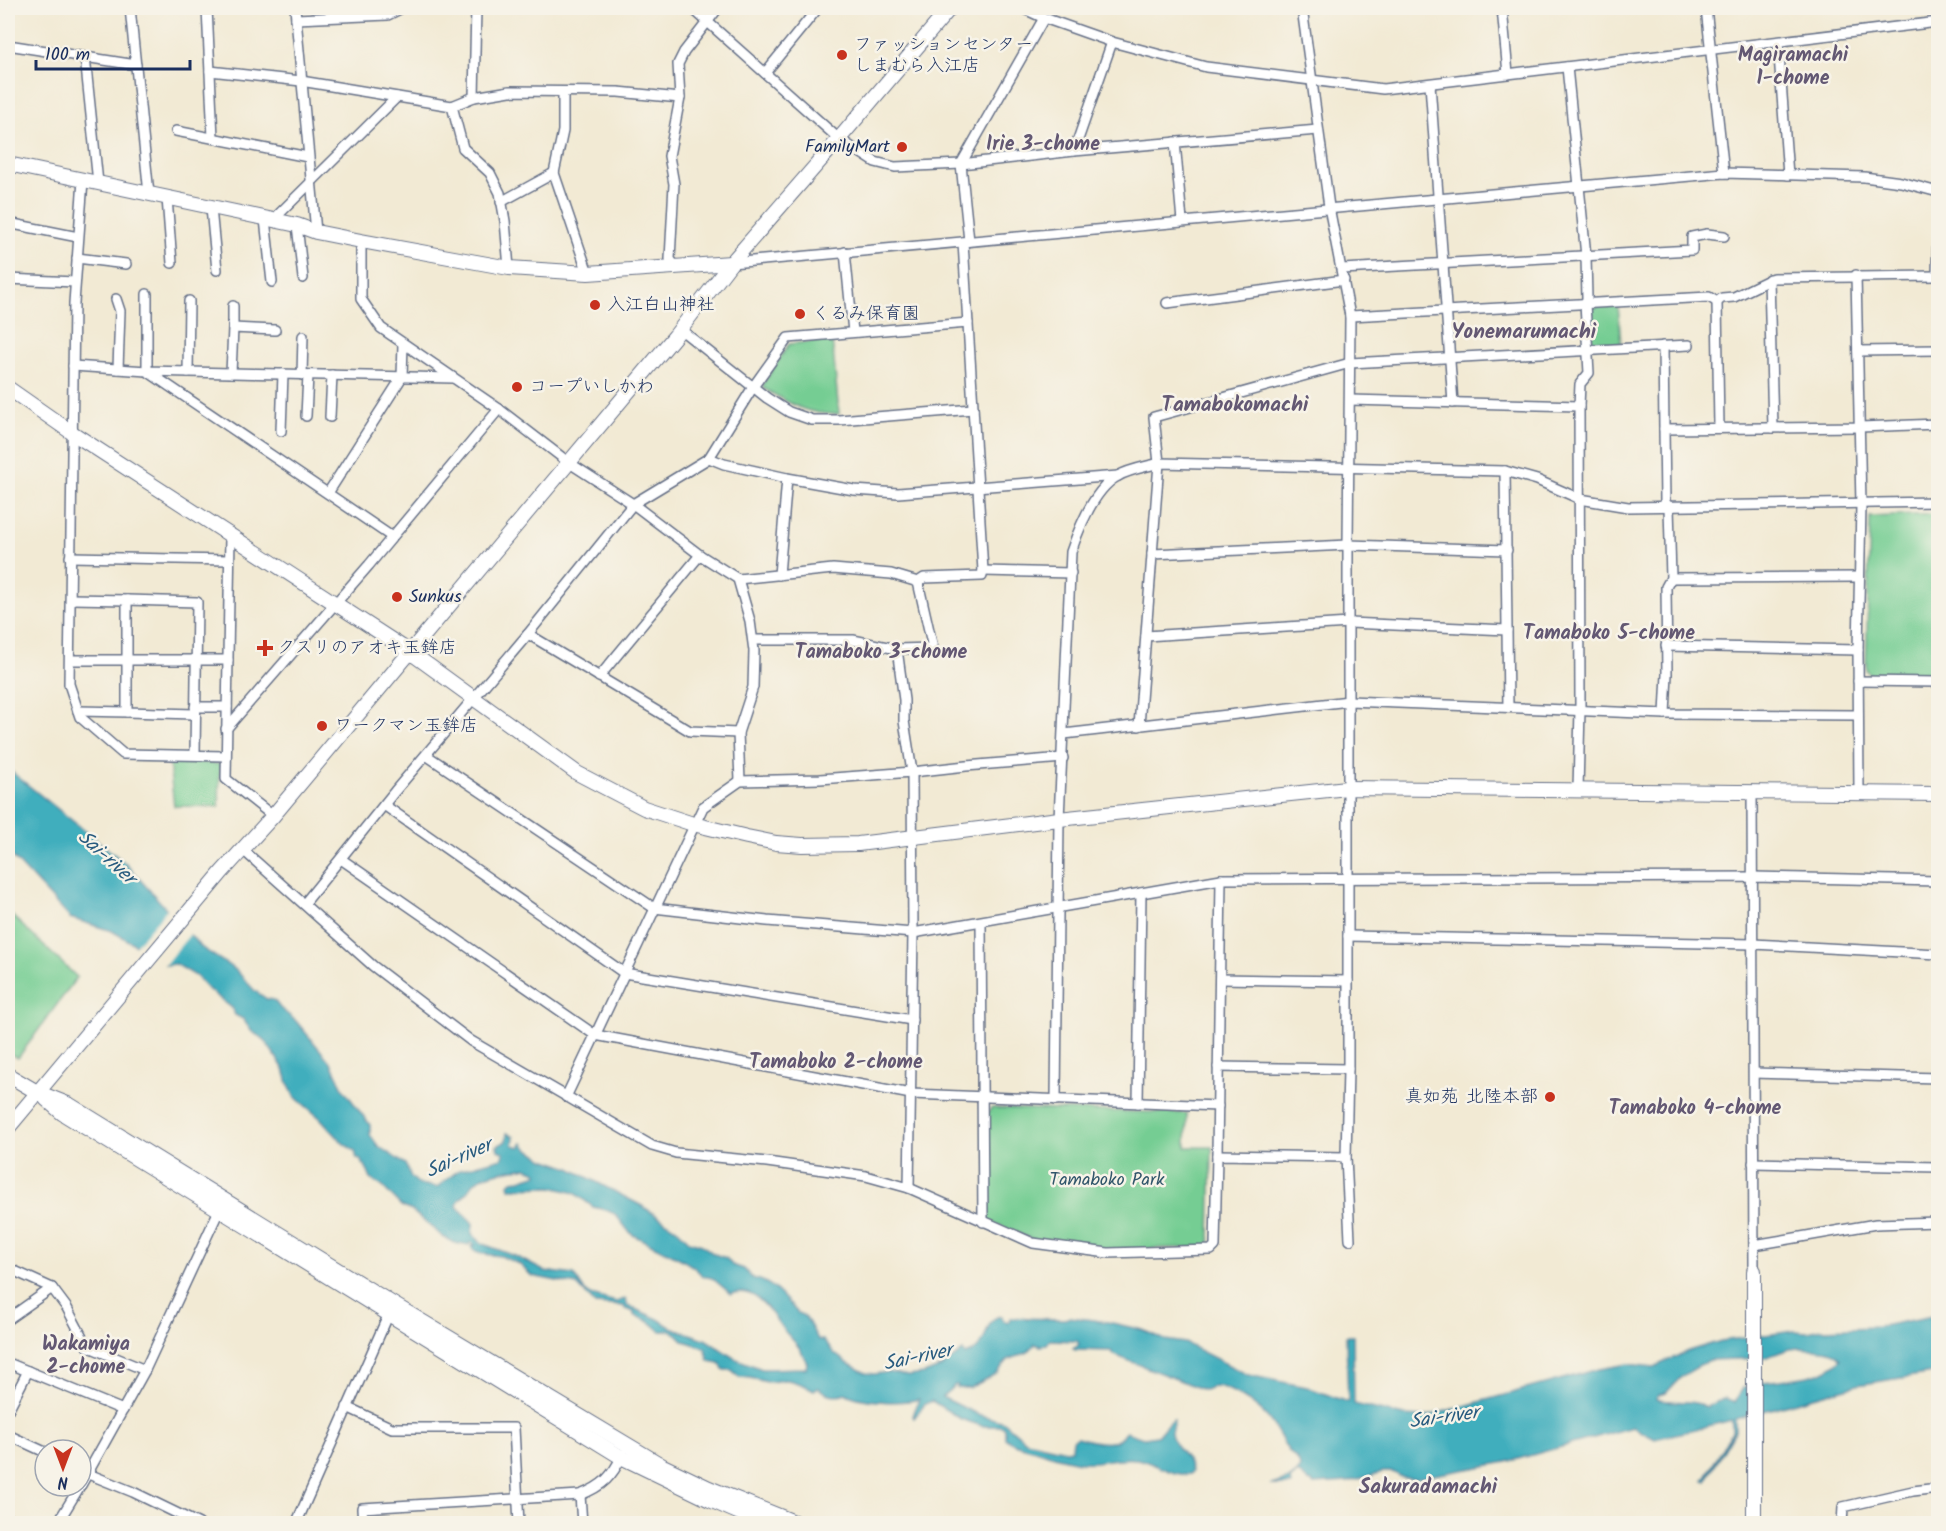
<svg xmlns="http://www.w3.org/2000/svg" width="1946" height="1531" font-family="Kalam,'Klee One',sans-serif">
<rect width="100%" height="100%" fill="#f7f3e8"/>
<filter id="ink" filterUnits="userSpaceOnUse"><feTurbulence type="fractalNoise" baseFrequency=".0167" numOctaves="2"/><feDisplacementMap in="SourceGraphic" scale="12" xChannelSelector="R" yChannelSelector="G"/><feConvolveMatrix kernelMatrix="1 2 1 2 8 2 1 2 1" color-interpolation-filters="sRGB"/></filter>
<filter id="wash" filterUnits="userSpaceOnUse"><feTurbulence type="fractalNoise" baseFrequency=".008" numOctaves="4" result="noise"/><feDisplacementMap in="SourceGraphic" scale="24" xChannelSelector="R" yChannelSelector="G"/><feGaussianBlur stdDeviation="1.35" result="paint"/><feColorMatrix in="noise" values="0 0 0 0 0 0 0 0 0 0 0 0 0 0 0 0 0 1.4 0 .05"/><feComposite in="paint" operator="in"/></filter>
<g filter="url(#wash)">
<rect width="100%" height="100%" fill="#f2ead4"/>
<g fill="#74cd93" stroke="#487e78" stroke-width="1.5">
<polygon points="1618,305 1621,344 1594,346 1592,344 1590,309 1592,306"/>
<path d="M832,339l7,75c-33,1 -48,-10 -76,-26v-4l26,-40z"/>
<polygon points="1938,514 1938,676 1871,676 1866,670 1870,517"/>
<polygon points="169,762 196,762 220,764 219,807 174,806"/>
<polygon points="8,912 77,977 18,1058 8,1053"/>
<polygon points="992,1108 1187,1113 1186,1147 1212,1147 1210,1243 1205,1247 1107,1250 1035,1241 987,1220 987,1113"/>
</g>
<path fill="#40aebd" stroke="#2e6e8e" stroke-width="1.5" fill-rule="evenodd" d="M8,769l117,94 77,85 34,22 19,21 12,8 7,1 6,8 16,13 35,42 13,27 26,35v10l8,11 27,18 6,13 8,7 18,3 22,-17 43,-12 2,-6 -6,-2 -1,-4 9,-5 1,-8 7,4 -1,8 7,2 3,-4 4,5 17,11 26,9 72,38 35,23 12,12 13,4 12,9 12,4 6,7 12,4 8,9c20,3 32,20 44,33 2,3 6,3 8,5 7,7 9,17 15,24h4l12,14 14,10 17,9 9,1 13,-2 21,4 15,-2 18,-7 21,-16 2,4c6,-2 12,-5 16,-11 7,-10 6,-27 21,-28l1,4 5,2 3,-4 54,1 5,-2 38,5 35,8 22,10 20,3 63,32 59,12 40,15 1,-2 -2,-64h7l1,68 50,12 20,1 175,-48 29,-5 26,3 34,-16 33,-10 73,-10 14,1 14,-3 55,-2 61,-12v57l-81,13 -122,34v12l-29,50 -2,-1 28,-48v-12l-77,19 -22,-12 -126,35 -90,16h-14l-10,-6h-10l-35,10 -34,2 -1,-2 -5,-1 -10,-8 -8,7 1,5h-18c7,-4 12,-4 17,-6 4,-2 8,-8 10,-10 0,-10 -7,-12 -12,-19 -7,-11 -12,-22 -20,-32 -9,-11 -38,-31 -52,-32 -6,0 -7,3 -12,4l-90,-35 -3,-4 -35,-1 -3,-1 6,-5 -2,-3 -27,-1 -4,5 -6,1 -5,-2 -7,8 -20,8 -11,13 -14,8 -14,7h-12l1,-3h-3l-13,12 35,17 27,8 22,19 40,9 6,-1 1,-9 4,-3c11,3 27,8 39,4 4,-2 6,-6 10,-9l17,6 14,-2 13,-15 4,-2c0,4 -3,10 -3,14 2,15 18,23 21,38l-2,3c-19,3 -35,-12 -53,-15 -21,-3 -36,5 -55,3 -22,-2 -46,-13 -68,-18l-9,-6v-9l-3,-3h-20l-21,-7 -29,-18 -7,3 -11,14 -1,-2 6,-17c-17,5 -59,3 -74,-6 -8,4 -21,1 -26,-5l-5,2c-5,-3 -20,-9 -27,-10 -8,-1 -15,4 -24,1 -8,-2 -15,-4 -24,-4l-7,-7h-9l-3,-7 -11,-2 -4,-13 -21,-7 -7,-7 -7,-4c-12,5 -13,-5 -22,-9 -5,-3 -10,-4 -14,-6v-3l-9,-3 -1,-3 -29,-2 -18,-19 -45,-9 -13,-12 -18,-8 -18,-2 -10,-4 -2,-4 4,-1 -5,-3 -2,3 -14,-2 -11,-6 -31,-26 -11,-5 -18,-19 -12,-8 -6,-14 -3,-1 -1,-4 -4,-1 -2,-8 -11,-7 -24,-26 -26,-22 -6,-13 -4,-14 -20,-30 -12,-7 -9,-13 -8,-4 -3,-7 -23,-18 -13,-14 -20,-12 -11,1 -29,-20 -24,-14 -42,-13 -62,-66zM526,1168l9,3 3,3 -18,6 -8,1 -3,3 1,4 42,-1 23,6 18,14 13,3 9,4 15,19c17,11 64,28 72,43l10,2 19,16c24,-9 39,17 51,34 5,6 11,12 16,18 4,6 6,12 9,17l-1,5 -44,1 -28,-11 -29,-19 -33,-11 -14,-9 -30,-13 -3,-7 -9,3 -25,-7 -7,-5 -10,-15 -30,-4 -29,-15 -32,-12 -11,-10 1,-11 -16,-17 2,-6c8,-5 10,-12 16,-18 8,-8 39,-14 51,-14zM1801,1348c13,2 32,-1 40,11 -16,19 -48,19 -70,22 -9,1 -19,5 -28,7l-8,14 -10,-4 -19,9c-16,-9 -33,-3 -50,-8l3,-4 7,-2 16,-17 27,-16 55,-2 25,-9z"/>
<polygon fill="#f2ead4" points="168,908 191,933 163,967 134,947"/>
</g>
<g filter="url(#ink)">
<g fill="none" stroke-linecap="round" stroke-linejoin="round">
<defs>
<g id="street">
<polyline points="130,8 149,194"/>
<polyline points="207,8 213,138"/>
<polyline points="295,8 316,232"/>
<polyline points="692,8 839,139 875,162 895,167 961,164 1074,151 1318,130"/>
<polyline points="1022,8 1044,18 1112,42 1206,67 1383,89 1938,22"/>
<polyline points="1502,8 1508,74"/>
<polyline points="1706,8 1724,173"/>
<polyline points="296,19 388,15 402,8"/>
<polyline points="1778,42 1788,175"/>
<polyline points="8,45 136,65"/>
<polyline points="85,57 98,183"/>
<polyline points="1567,67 1586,256 1587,299 1585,304 1589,373 1580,384 1579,406 1580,709 1578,790"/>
<polyline points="210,71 301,81 452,106 474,97 510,91 618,92 680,98"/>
<polyline points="765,73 818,8"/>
<polyline points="1430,84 1453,403"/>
<polyline points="563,93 563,131 554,173 588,273"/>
<polyline points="474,97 476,8"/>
<polyline points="452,106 463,148 490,173 500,193 505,221 509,268"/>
<polyline points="176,131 308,157"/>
<polyline points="1175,142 1182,221"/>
<polyline points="1074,151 1112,42"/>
<polyline points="83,180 74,303 69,684 80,717 123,754 225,756"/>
<polyline points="167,198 172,263"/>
<polyline points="501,202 554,173"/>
<polyline points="211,208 217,270"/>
<polyline points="265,219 272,282"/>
<polyline points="273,220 397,97"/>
<polyline points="8,223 78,237"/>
<polyline points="297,225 303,278"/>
<polyline points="361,241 361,299 381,328 499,409 568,462 633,504 700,555 738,579 833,569 891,574 918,582 924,578 982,576 983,571 963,242"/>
<polyline points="969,241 961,164 1044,18"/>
<polyline points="845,252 853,332"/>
<polyline points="77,258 126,264"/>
<polyline points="731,263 1724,173 1864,177 1901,182 1938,192"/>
<polyline points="675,266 670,259 674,184 669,156 680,98 678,64 684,52 718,8"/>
<polyline points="1342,269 1692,250 1692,237 1707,234 1724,236"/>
<polyline points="1856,275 1861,505 1858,650 1859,793"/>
<polyline points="1937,276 1938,232"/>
<polyline points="8,279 75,282"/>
<polyline points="1769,279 1773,428"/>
<polyline points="147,294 147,371"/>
<polyline points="116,299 120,311 118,369"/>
<polyline points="1717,302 1719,428"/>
<polyline points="1167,303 1344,280"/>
<polyline points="233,306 233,328"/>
<polyline points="1350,316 1709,297 1717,302 1722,298 1734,297 1773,278 1938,276"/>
<polyline points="680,329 767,398 789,412 812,420 839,420 973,409"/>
<polyline points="1663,346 1664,429"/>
<polyline points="1858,351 1938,350"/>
<polyline points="73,366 147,371 453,378"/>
<polyline points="147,371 392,537"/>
<polyline points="188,372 189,301"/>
<polyline points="231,373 233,328 275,330"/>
<polyline points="302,375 303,336"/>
<polyline points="1350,400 1579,406"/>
<polyline points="306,416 308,375"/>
<polyline points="330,417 332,375"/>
<polyline points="281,431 283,374"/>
<polyline points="709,458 724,464 787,478 854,490 898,493 1118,476"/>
<polyline points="1505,471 1508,707"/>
<polyline points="328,493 402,377 403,344"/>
<polyline points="230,536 226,779 273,816"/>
<polyline points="1152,554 1348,545 1507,550"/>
<polyline points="70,557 228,560"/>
<polyline points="983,571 1071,573"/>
<polyline points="779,575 787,478"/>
<polyline points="1671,578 1859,577"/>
<polyline points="738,579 750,621 754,651 753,687 738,733 740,781"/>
<polyline points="71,599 127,600 127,712 194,714"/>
<polyline points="127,600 197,602 195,754"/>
<polyline points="528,634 690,731 738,733"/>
<polyline points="1146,636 1349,623 1507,630"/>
<polyline points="753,640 853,640 897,649 933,648 918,582"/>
<polyline points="1666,646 1858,650"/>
<polyline points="897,649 904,700 904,721 912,772 913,933 909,1188"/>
<polyline points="70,660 228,660"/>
<polyline points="599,677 700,555"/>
<polyline points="1858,681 1938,682"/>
<polyline points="195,707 227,707"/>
<polyline points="78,711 127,712"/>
<polyline points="1665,714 1667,674 1666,587 1671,578 1669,507 1665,502 1664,429 1860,427 1938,424"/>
<polyline points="1139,726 1159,463 1154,417 1350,363 1689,345"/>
<polyline points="226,729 369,565 499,409"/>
<polyline points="1064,734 1349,701 1665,714 1858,715"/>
<polyline points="426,755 654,908 767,921 913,933 1221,879 1754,877 1938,881"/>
<polyline points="1752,792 1754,1271"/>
<polyline points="384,805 624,973 912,1020"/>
<polyline points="242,849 373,966 471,1041 652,1146 676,1153 767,1162 866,1176 909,1188 1033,1243 1108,1253 1211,1250 1215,1246 1217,1155 1346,1157 1348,1069 1348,545 1350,316 1329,207 1302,8"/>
<polyline points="341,859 595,1035 911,1094 1218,1106"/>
<polyline points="304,904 395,791 528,634 633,504 709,458 753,387 788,338 968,323"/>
<polyline points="981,922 983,1222"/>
<polyline points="1348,936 1753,944 1938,954"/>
<polyline points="1220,979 1348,981"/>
<polyline points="1218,1067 1348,1069"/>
<polyline points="1754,1073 1938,1078"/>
<polyline points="566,1097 703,807 740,781 820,779 912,772 966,766 1063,758"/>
<path d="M1056,1100l3,-281 12,-267c8,-24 24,-64 47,-76 12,-7 28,-9 41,-13l346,8 32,9 43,19 48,8 310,-5"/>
<polyline points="1138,1103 1141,893"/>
<polyline points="1217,1155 1221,879"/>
<polyline points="1346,1157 1350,1240"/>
<polyline points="1753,1163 1938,1167"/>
<polyline points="1754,1245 1876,1224 1938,1222"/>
<polyline points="8,1268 52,1288 67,1308 87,1346 145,1370"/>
<polyline points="8,1319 52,1288"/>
<polyline points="8,1363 123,1410"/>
<polyline points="347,1407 392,1428 514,1428 519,1524"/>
<polyline points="8,1410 28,1371"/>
<polyline points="8,1435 45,1452"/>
<polyline points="81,1471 133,1492 199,1524"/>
<polyline points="81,1485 145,1370 221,1206"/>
<polyline points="8,1518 20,1524"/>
<polyline points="57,1524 80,1486"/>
<polyline points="296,1524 391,1309"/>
<polyline points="363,1524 362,1508 580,1495"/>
<path d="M582,1524l-2,-29c23,-9 32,-18 43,-41"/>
<polyline points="1842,1524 1843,1507 1913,1491 1938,1488"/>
</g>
<g id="secondary">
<polyline points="8,164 297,225 316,232 361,241 509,268 588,273 731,263"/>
<polyline points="8,388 71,432 410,652 577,773 644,808 693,824 747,837 776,843 802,845 858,844 1059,819 1347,788 1938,794"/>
<polyline points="8,1075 37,1092 70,1105 393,1304 663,1466 709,1488 799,1524"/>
<polyline points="46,1099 62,1113 621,1457 710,1500 765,1524"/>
<polyline points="8,1128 222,872 273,816 390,676 675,336 731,263 839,139 950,8"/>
<polyline points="1754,1271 1754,1524"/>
</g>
</defs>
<use href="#street" stroke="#667087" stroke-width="12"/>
<use href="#secondary" stroke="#667087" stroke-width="16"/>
<use href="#street" stroke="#fff" stroke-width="9"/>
<use href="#secondary" stroke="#fff" stroke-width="14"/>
</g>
</g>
<g fill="#c8321e" stroke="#f7f3e8" stroke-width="2">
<circle cx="842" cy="55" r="6"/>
<circle cx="902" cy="147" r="6"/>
<circle cx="595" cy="305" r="6"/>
<circle cx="800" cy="314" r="6"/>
<circle cx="517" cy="387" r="6"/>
<circle cx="397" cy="597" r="6"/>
<path d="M262 639h6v6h6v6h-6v6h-6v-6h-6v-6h6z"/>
<circle cx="322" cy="726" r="6"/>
<circle cx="1550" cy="1097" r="6"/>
</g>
<g text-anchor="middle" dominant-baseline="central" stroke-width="5" stroke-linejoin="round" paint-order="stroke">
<g font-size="18" fill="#1b2f5e" stroke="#f7f3e8" text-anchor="start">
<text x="854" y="45">ファッションセンター<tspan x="854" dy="21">しまむら入江店</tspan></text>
<text x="890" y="147" text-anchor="end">FamilyMart</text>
<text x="607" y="305">入江白山神社</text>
<text x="812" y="314">くるみ保育園</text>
<text x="529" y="387">コープいしかわ</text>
<text x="409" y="597">Sunkus</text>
<text x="277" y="648">クスリのアオキ玉鉾店</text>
<text x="334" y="726">ワークマン玉鉾店</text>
<text x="1538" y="1097" text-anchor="end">真如苑 北陸本部</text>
</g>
<g font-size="18" fill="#31566b" stroke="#f7f3e8">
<text x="1107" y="1180">Tamaboko Park</text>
</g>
<g font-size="20" font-weight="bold" fill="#635873" stroke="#f7f3e8">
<text x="1793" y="56">Magiramachi<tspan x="1793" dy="23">1-chome</tspan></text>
<text x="1043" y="145">Irie 3-chome</text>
<text x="1609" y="634">Tamaboko 5-chome</text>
<text x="881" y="653">Tamaboko 3-chome</text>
<text x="836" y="1063">Tamaboko 2-chome</text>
<text x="1695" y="1109">Tamaboko 4-chome</text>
<text x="86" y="1345">Wakamiya<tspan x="86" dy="23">2-chome</tspan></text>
</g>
<g font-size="20" font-style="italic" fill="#285b7f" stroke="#f7f3e8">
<text transform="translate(106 858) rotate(42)">Sai-river</text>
<text transform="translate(459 1159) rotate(-24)">Sai-river</text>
<text transform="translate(918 1358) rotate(-12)">Sai-river</text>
<text transform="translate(1444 1418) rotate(-8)">Sai-river</text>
</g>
<g font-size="21" font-weight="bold" fill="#635873" stroke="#f7f3e8">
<text x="1524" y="332">Yonemarumachi</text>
<text x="1235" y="405">Tamabokomachi</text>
<text x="1428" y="1487">Sakuradamachi</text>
</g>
</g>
<rect width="1946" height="1531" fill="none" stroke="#f7f3e8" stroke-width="30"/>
<g transform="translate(63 1468) rotate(180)"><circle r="28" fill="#f7f3e8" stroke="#9fa5b1" stroke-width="1.5"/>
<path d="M0-4.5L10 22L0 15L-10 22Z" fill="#c8321e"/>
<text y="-9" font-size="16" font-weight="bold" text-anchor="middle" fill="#1b2f5e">N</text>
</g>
<path d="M36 60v9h154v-9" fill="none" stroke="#1b2f5e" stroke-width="3"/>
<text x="45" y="60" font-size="18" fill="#1b2f5e" stroke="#f7f3e8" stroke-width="4.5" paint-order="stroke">100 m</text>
</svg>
